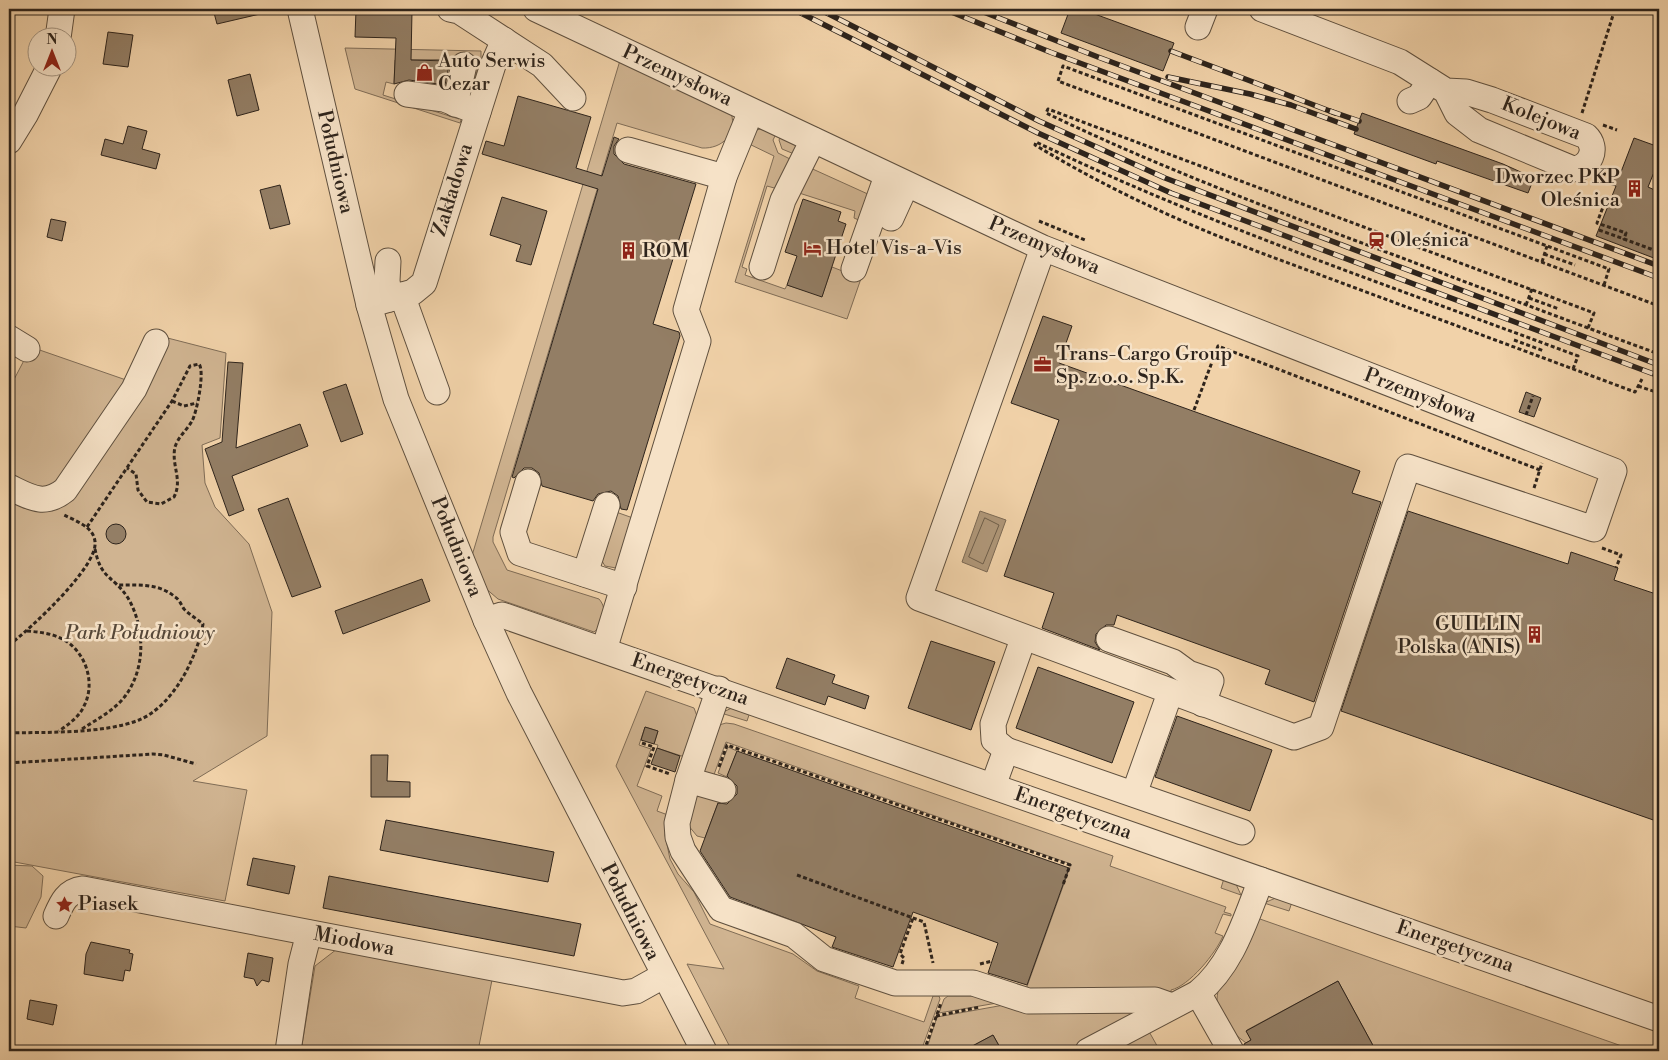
<svg xmlns="http://www.w3.org/2000/svg" width="1668" height="1060" font-family="'Libre Bodoni',serif">
<rect width="100%" height="100%" fill="#f1d2a9"/>
<filter id="stains"><feTurbulence type="fractalNoise" baseFrequency=".004" numOctaves="4"/><feColorMatrix values="0 0 0 0 .2 0 0 0 0 .09 0 0 0 0 .02 0 0 0 .5 -.17"/></filter>
<radialGradient id="worn" r=".72"><stop offset=".6" stop-color="#630" stop-opacity="0"/><stop offset="1" stop-color="#630" stop-opacity=".3"/></radialGradient>
<g fill="#d0b491" stroke="#7f6c56">
<polygon points="345,48 481,51 481,59 467,102 478,59 395,60 394,84 386,82 383,95 459,119 460,113 463,114 460,123 355,89"/>
<path d="M621,57l110,56c7,21 -9,36 -29,35l-85,-25 -124,414v5l14,28 92,29c9,10 5,25 -5,33l-96,-33 -14,-12 -13,-28z"/>
<polygon points="763,128 777,132 773,140 778,153 796,162 778,189 767,186 742,267 747,269 745,275 785,289 787,285 822,296 832,267 858,277 883,215 847,319 735,282 774,156 745,142 754,131"/>
<polygon points="782,134 796,141 799,156 782,149 779,140"/>
<polygon points="806,166 870,195 861,221 854,218 855,211 796,192"/>
<polygon points="152,334 226,353 220,438 202,445 205,483 215,507 249,544 272,612 267,736 193,781 247,790 225,901 9,861 9,389 31,347 129,381"/>
<polygon points="616,512 633,518 616,568 605,566 602,561"/>
<polygon points="646,691 694,708 700,724 688,758 657,748 658,745 654,744 658,731 645,727 639,745 651,749 637,786 662,796 657,811 668,815 665,835 670,859 678,874 694,892 710,924 793,954 817,971 859,986 855,998 924,1022 933,996 939,996 940,999 921,1051 732,1051 687,964 724,969 616,766"/>
<polygon points="734,707 751,709 747,721 721,713"/>
<path d="M726,723l8,1 379,132 -3,10 116,41 -2,5 7,2v2l-8,-2 -8,19 8,3c-7,17 -34,50 -52,54v4l-146,-2 46,-128 -345,-122 -14,38 -9,-2v-15l16,-38z"/>
<polygon points="728,747 737,751 727,777 718,773"/>
<polygon points="697,794 721,795 705,838 697,836 688,825"/>
<polygon points="9,865 32,866 43,876 41,897 26,928 9,926"/>
<polygon points="1225,875 1235,882 1241,895 1221,888"/>
<polygon points="1278,897 1293,899 1289,911 1264,903"/>
<path d="M1260,919l376,132h-260l-38,-70 -91,49 4,10 -5,3c-19,-15 -33,-25 -28,-52l37,-69z"/>
<polygon points="337,949 492,980 478,1051 301,1051 315,966"/>
<polygon points="948,996 980,996 997,1003 939,1013 944,999"/>
<polygon points="1004,1005 1149,1008 1076,1047 1024,1048 1002,1051 993,1035 963,1051 926,1051 937,1017"/>
<polygon points="1147,1028 1160,1051 1105,1051"/>
</g>
<polygon fill="#af9779" stroke="#7b6954" points="980,511 1006,520 987,572 962,562"/>
<g fill="none" stroke-linecap="round" stroke-linejoin="round">
<polygon stroke="#6e5e4a" stroke-width="1" points="985,518 999,525 983,564 969,557"/>
</g>
<g fill="#937e65" stroke="#2e241c">
<polygon points="213,9 260,9 260,14 217,24"/>
<polygon points="1070,9 1081,9 1174,43 1163,71 1061,33"/>
<polygon points="356,10 412,11 411,60 450,61 445,85 409,80 394,84 396,38 355,37"/>
<polygon points="108,32 133,35 128,67 103,64"/>
<polygon points="250,74 259,110 237,116 228,80"/>
<polygon points="518,96 591,117 576,168 602,176 614,137 619,139 614,146 614,154 624,164 696,184 653,324 679,332 680,336 627,510 621,509 618,496 611,491 598,494 593,501 542,486 539,473 532,468 524,468 514,478 512,477 598,189 482,154 486,141 504,146"/>
<polygon points="1362,113 1503,164 1534,178 1528,193 1437,161 1436,164 1354,134"/>
<polygon points="128,126 147,131 142,149 160,154 156,169 101,155 105,139 123,144"/>
<polygon points="1634,138 1659,147 1659,160 1648,187 1659,192 1659,260 1596,236 1616,186 1609,184 1615,170 1621,172"/>
<polygon points="280,185 290,224 270,229 260,190"/>
<polygon points="502,197 547,211 531,265 516,261 521,245 490,235"/>
<polygon points="803,199 841,212 838,221 846,224 822,297 787,285 797,256 785,252"/>
<polygon points="51,219 66,222 62,241 47,237"/>
<polygon points="1043,316 1072,326 1059,363 1360,471 1352,493 1381,502 1314,702 1265,684 1270,670 1117,615 1114,625 1106,625 1096,634 1095,642 1100,650 1042,628 1054,593 1004,576 1059,420 1011,403"/>
<polygon points="228,362 243,363 236,448 300,424 308,446 232,476 244,510 229,516 205,449 222,442"/>
<polygon points="346,384 363,434 341,442 323,392"/>
<polygon points="1526,392 1541,398 1534,417 1519,412"/>
<polygon points="288,498 321,587 292,597 258,509"/>
<polygon points="1408,511 1568,564 1571,552 1618,568 1614,580 1659,595 1659,822 1341,711"/>
<circle cx="116" cy="534" r="10"/>
<polygon points="422,579 430,601 343,634 335,611"/>
<polygon points="931,641 995,662 971,730 908,708"/>
<polygon points="787,658 835,675 832,683 869,696 865,709 828,696 825,705 776,688"/>
<polygon points="1038,667 1134,702 1112,763 1016,728"/>
<polygon points="1177,716 1272,750 1250,811 1155,777"/>
<polygon points="645,727 658,731 654,744 641,740"/>
<polygon points="657,748 680,756 675,772 651,764"/>
<polygon points="737,751 1069,868 1027,985 988,973 998,943 913,912 893,967 832,947 836,937 730,897 700,851 718,803 727,804 737,794 737,786 727,776"/>
<polygon points="371,755 388,755 387,781 410,782 410,797 371,797"/>
<polygon points="386,820 554,852 548,882 380,850"/>
<polygon points="253,858 295,866 289,894 247,885"/>
<polygon points="329,876 581,924 574,956 323,908"/>
<polygon points="91,942 130,950 129,953 133,954 130,971 125,970 123,981 84,974 86,954"/>
<polygon points="248,953 273,958 269,982 262,980 257,986 254,979 244,977"/>
<polygon points="1338,981 1376,1051 1245,1051 1244,1044 1251,1040 1246,1031"/>
<polygon points="30,1000 57,1005 53,1025 27,1019"/>
<polygon points="993,1035 1002,1051 963,1051"/>
</g>
<g fill="none" stroke-linecap="round" stroke-linejoin="round">
<defs>
<g id="minor">
<polyline points="300,9 369,305 396,399 486,620 519,693 704,1051"/>
<polyline points="450,9 459,11 542,65 573,98"/>
<polyline points="536,9 1043,248 1614,471 1594,529 1408,467 1321,727 1294,737 919,598 1043,248"/>
<path d="M1262,9l138,53 46,29 20,1 26,8 94,36c13,12 4,32 -13,33l-94,-39 -22,-17 -11,-22"/>
<polyline points="1198,27 1205,9"/>
<polyline points="58,38 62,9"/>
<polyline points="407,94 444,99 478,112"/>
<polyline points="1410,101 1419,97 1430,81"/>
<polyline points="455,104 464,65"/>
<polyline points="9,141 25,115 49,68"/>
<polyline points="628,150 724,177"/>
<polyline points="891,218 906,185"/>
<polyline points="388,261 387,281 390,299"/>
<polyline points="762,267 783,200 813,140"/>
<polyline points="854,269 887,176"/>
<polyline points="402,295 437,392"/>
<polyline points="369,305 413,292 424,283 493,65 504,40"/>
<polyline points="9,338 27,349"/>
<polyline points="528,482 513,532 520,553 624,587"/>
<path d="M9,487c21,10 35,20 56,3l69,-101 22,-47"/>
<polyline points="585,574 607,505"/>
<polyline points="486,620 502,615 1659,1019"/>
<polyline points="1109,639 1173,662 1188,673 1211,681 1203,704"/>
<polyline points="604,650 698,341 686,310 724,177 751,111"/>
<polyline points="719,689 688,780 677,823 678,837 683,851 721,909 794,935 824,959 895,983 973,983 1028,1001 1155,1000 1172,1006"/>
<polyline points="1006,750 1242,832"/>
<polyline points="688,780 723,790"/>
<polyline points="993,786 1006,750 994,740 993,724 1023,639"/>
<polyline points="1134,794 1170,693"/>
<path d="M56,916c6,-14 11,-25 27,-27l540,104 13,-2 27,-15"/>
<polyline points="1198,993 1231,1051"/>
<polyline points="288,1051 301,964 309,933"/>
<path d="M1088,1051l110,-58c35,-29 47,-73 63,-113"/>
</g>
</defs>
<use href="#minor" stroke="#5f503f" stroke-width="27"/>
<g stroke="#2e241c" stroke-width="3" stroke-dasharray="4 2.5" stroke-linecap="butt">
<polyline points="1582,113 1615,9"/>
<polyline points="1603,125 1617,130"/>
<polyline points="1602,173 1612,177"/>
<polyline points="1595,191 1603,207 1597,223 1626,233 1624,239 1659,252"/>
<polyline points="1039,221 1085,240"/>
<polyline points="1599,230 1624,239"/>
<polyline points="1544,254 1575,265"/>
<polyline points="1542,262 1547,246"/>
<polyline points="1604,285 1609,269 1063,66 1058,81 1098,96 1659,306"/>
<polyline points="1529,298 1559,309"/>
<polyline points="1526,305 1532,289"/>
<path d="M1588,328l6,-15 -546,-204 -2,4c115,55 232,99 351,143 87,33 174,66 262,98"/>
<polyline points="1514,340 1544,351"/>
<path d="M1573,369l5,-13c-182,-68 -367,-130 -542,-214l-1,3c73,44 149,79 229,109l371,138 7,-13"/>
<polyline points="1638,386 1659,393"/>
<polyline points="172,401 184,406 197,403"/>
<polyline points="1194,410 1218,346 1540,470"/>
<polyline points="1526,415 1533,396"/>
<polyline points="1534,488 1542,463"/>
<path d="M87,527l85,-126 18,-35 9,-2c6,7 -2,48 -7,57 -5,9 -14,16 -17,26 -4,18 8,33 -1,50l-13,7 -14,-2 -9,-12 -2,-16 -9,-6"/>
<polyline points="1602,548 1621,555 1616,568"/>
<path d="M27,631c11,1 22,2 31,6 26,10 39,44 26,69 -5,11 -15,18 -25,25"/>
<path d="M9,645c20,-15 89,-78 86,-103 -1,-15 -19,-21 -31,-27"/>
<path d="M82,729c14,-9 29,-17 40,-29 24,-28 24,-71 6,-102 -15,-23 -27,-18 -33,-49"/>
<path d="M9,733c38,-1 94,1 130,-13 34,-14 58,-62 64,-96 -6,-5 -13,-9 -19,-15 -3,-4 -4,-9 -9,-12 -16,-14 -37,-12 -56,-12"/>
<polyline points="642,743 654,747 647,766 670,774"/>
<polyline points="9,763 153,754 164,755 196,764"/>
<polyline points="719,767 727,745 1070,865 1063,885"/>
<polyline points="797,875 924,922 933,963"/>
<polyline points="902,964 904,958 900,954 913,918"/>
<polyline points="980,964 992,961"/>
<polyline points="936,1016 980,1007"/>
<polyline points="924,1051 941,1003"/>
</g>
<use href="#minor" stroke="#f6e2c7" stroke-width="25"/>
<defs>
<g id="rail">
<polyline points="793,9 1038,133 1171,193 1659,376"/>
<polyline points="819,9 1039,121 1165,178 1659,365"/>
<polyline points="944,9 1050,52 1659,278"/>
<polyline points="976,9 1098,57 1659,266"/>
<polyline points="1171,51 1335,113"/>
<polyline points="1168,77 1250,94 1291,105 1356,129"/>
<polyline points="1330,111 1359,121"/>
</g>
</defs>
<use href="#rail" stroke="#2e241c" stroke-width="5.5"/>
<use href="#rail" stroke="#f6e2c7" stroke-width="4" stroke-dasharray="11" stroke-linecap="butt"/>
</g>
<defs>
<symbol id="shop-bare" viewBox="-9 -9 18 18"><path d="M-5-2.5h2.3a2.7 3.5 0 0 1 5.4 0H5L5.5 6h-11ZM-1.5-2.5h3a1.5 2.3 0 0 0-3 0Z" fill="#8f2418" stroke="#f6e2c7" stroke-width="2.5" paint-order="stroke"/></symbol>
<symbol id="building-bare" viewBox="-9 -9 18 18"><path d="M-4-6H4V6H1V3H-1V6H-4ZM-2.5-4.3h1.7v1.8h-1.7ZM.8-4.3h1.7v1.8H.8ZM-2.5-1h1.7V.8h-1.7ZM.8-1h1.7V.8H.8Z" fill="#8f2418" stroke="#f6e2c7" stroke-width="2.5" paint-order="stroke"/></symbol>
<symbol id="station-bare" viewBox="-9 -9 18 18"><path d="M-3-6H3Q5-6 5-4V2Q5 4 3 4L4.5 6H3L1.5 4h-3L-3 6H-4.5L-3 4Q-5 4-5 2V-4Q-5-6-3-6ZM-3.5-4v3h7v-3ZM-3.5 1v1.5H-2V1ZM2 1v1.5H3.5V1Z" fill="#8f2418" stroke="#f6e2c7" stroke-width="2.5" paint-order="stroke"/></symbol>
<symbol id="hotel-bare" viewBox="-9 -9 18 18"><path d="M-6-4.5h1.5V1H6V5H4.5V3h-9V5H-6ZM-4 0a1.8 1.8 0 1 1 3.6 0ZM.5 0V-2.5h3Q6-2.5 6 0Z" fill="#8f2418" stroke="#f6e2c7" stroke-width="2.5" paint-order="stroke"/></symbol>
<symbol id="office-bare" viewBox="-9 -9 18 18"><path d="M-6-3h4V-5.5h4V-3h4V5H-6ZM-1-4.5V-3h2v-1.5ZM-6 0V1H6V0Z" fill="#8f2418" stroke="#f6e2c7" stroke-width="2.5" paint-order="stroke"/></symbol>
<symbol id="sight-bare" viewBox="-9 -9 18 18"><path d="M0-6L1.8-2.2L6-1.7L2.9 1.2L3.7 5.4L0 3.3L-3.7 5.4L-2.9 1.2L-6-1.7L-1.8-2.2Z" fill="#8f2418" stroke="#f6e2c7" stroke-width="2.5" paint-order="stroke"/></symbol>
</defs>
<g fill-rule="evenodd">
<use href="#shop-bare" x="412" y="60" width="25" height="25"/>
<use href="#building-bare" x="1622" y="176" width="25" height="25"/>
<use href="#station-bare" x="1364" y="228" width="25" height="25"/>
<use href="#hotel-bare" x="800" y="236" width="25" height="25"/>
<use href="#building-bare" x="616" y="238" width="25" height="25"/>
<use href="#office-bare" x="1030" y="352" width="25" height="25"/>
<use href="#building-bare" x="1522" y="622" width="25" height="25"/>
<use href="#sight-bare" x="52" y="892" width="25" height="25"/>
</g>
<g text-anchor="middle" dominant-baseline="central" stroke-width="5" stroke-linejoin="round" paint-order="stroke">
<g font-size="20" fill="#2e241c" stroke="#f6e2c7" text-anchor="start">
<text x="438" y="61">Auto Serwis<tspan x="438" dy="23">Cezar</tspan></text>
<text x="1620" y="177" text-anchor="end">Dworzec PKP<tspan x="1620" dy="23">Oleśnica</tspan></text>
<text x="1390" y="240">Oleśnica</text>
<text x="826" y="248">Hotel Vis-a-Vis</text>
<text x="642" y="251">ROM</text>
<text x="1056" y="354">Trans-Cargo Group<tspan x="1056" dy="23">Sp. z o.o. Sp.K.</tspan></text>
<text x="1521" y="624" text-anchor="end">GUILLIN<tspan x="1521" dy="23">Polska (ANIS)</tspan></text>
<text x="78" y="904">Piasek</text>
</g>
<g font-size="20" fill="#2e241c" stroke="#f6e2c7">
<text transform="translate(677 76) rotate(25)">Przemysłowa</text>
<text transform="translate(1541 119) rotate(22)">Kolejowa</text>
<text transform="translate(335 162) rotate(77)">Południowa</text>
<text transform="translate(453 190) rotate(-73)">Zakładowa</text>
<text transform="translate(1044 246) rotate(23)">Przemysłowa</text>
<text transform="translate(1420 396) rotate(21)">Przemysłowa</text>
<text transform="translate(456 547) rotate(68)">Południowa</text>
<text transform="translate(690 680) rotate(19)">Energetyczna</text>
<text transform="translate(1073 814) rotate(19)">Energetyczna</text>
<text transform="translate(630 912) rotate(63)">Południowa</text>
<text transform="translate(354 942) rotate(11)">Miodowa</text>
<text transform="translate(1455 947) rotate(19)">Energetyczna</text>
</g>
<g font-size="20" font-style="italic" fill="#564839" stroke="#f6e2c7">
<text x="140" y="633">Park Południowy</text>
</g>
</g>
<rect width="1668" height="1060" fill="none" stroke="#f1d2a9" stroke-width="30"/>
<rect x="10" y="10" width="1648" height="1040" fill="none" stroke="#2e241c" stroke-width="2.5"/>
<rect x="15" y="15" width="1638" height="1030" fill="none" stroke="#2e241c"/>
<g transform="translate(52 52)"><circle r="24" fill="#f6e2c7" stroke="#a69683"/>
<path d="M0-4L9 19L0 12L-9 19Z" fill="#8f2418"/>
<text y="-8" font-size="14" font-weight="bold" text-anchor="middle" fill="#2e241c">N</text>
</g>
<rect width="100%" height="100%" filter="url(#stains)"/>
<rect width="100%" height="100%" fill="url(#worn)"/>
</svg>
